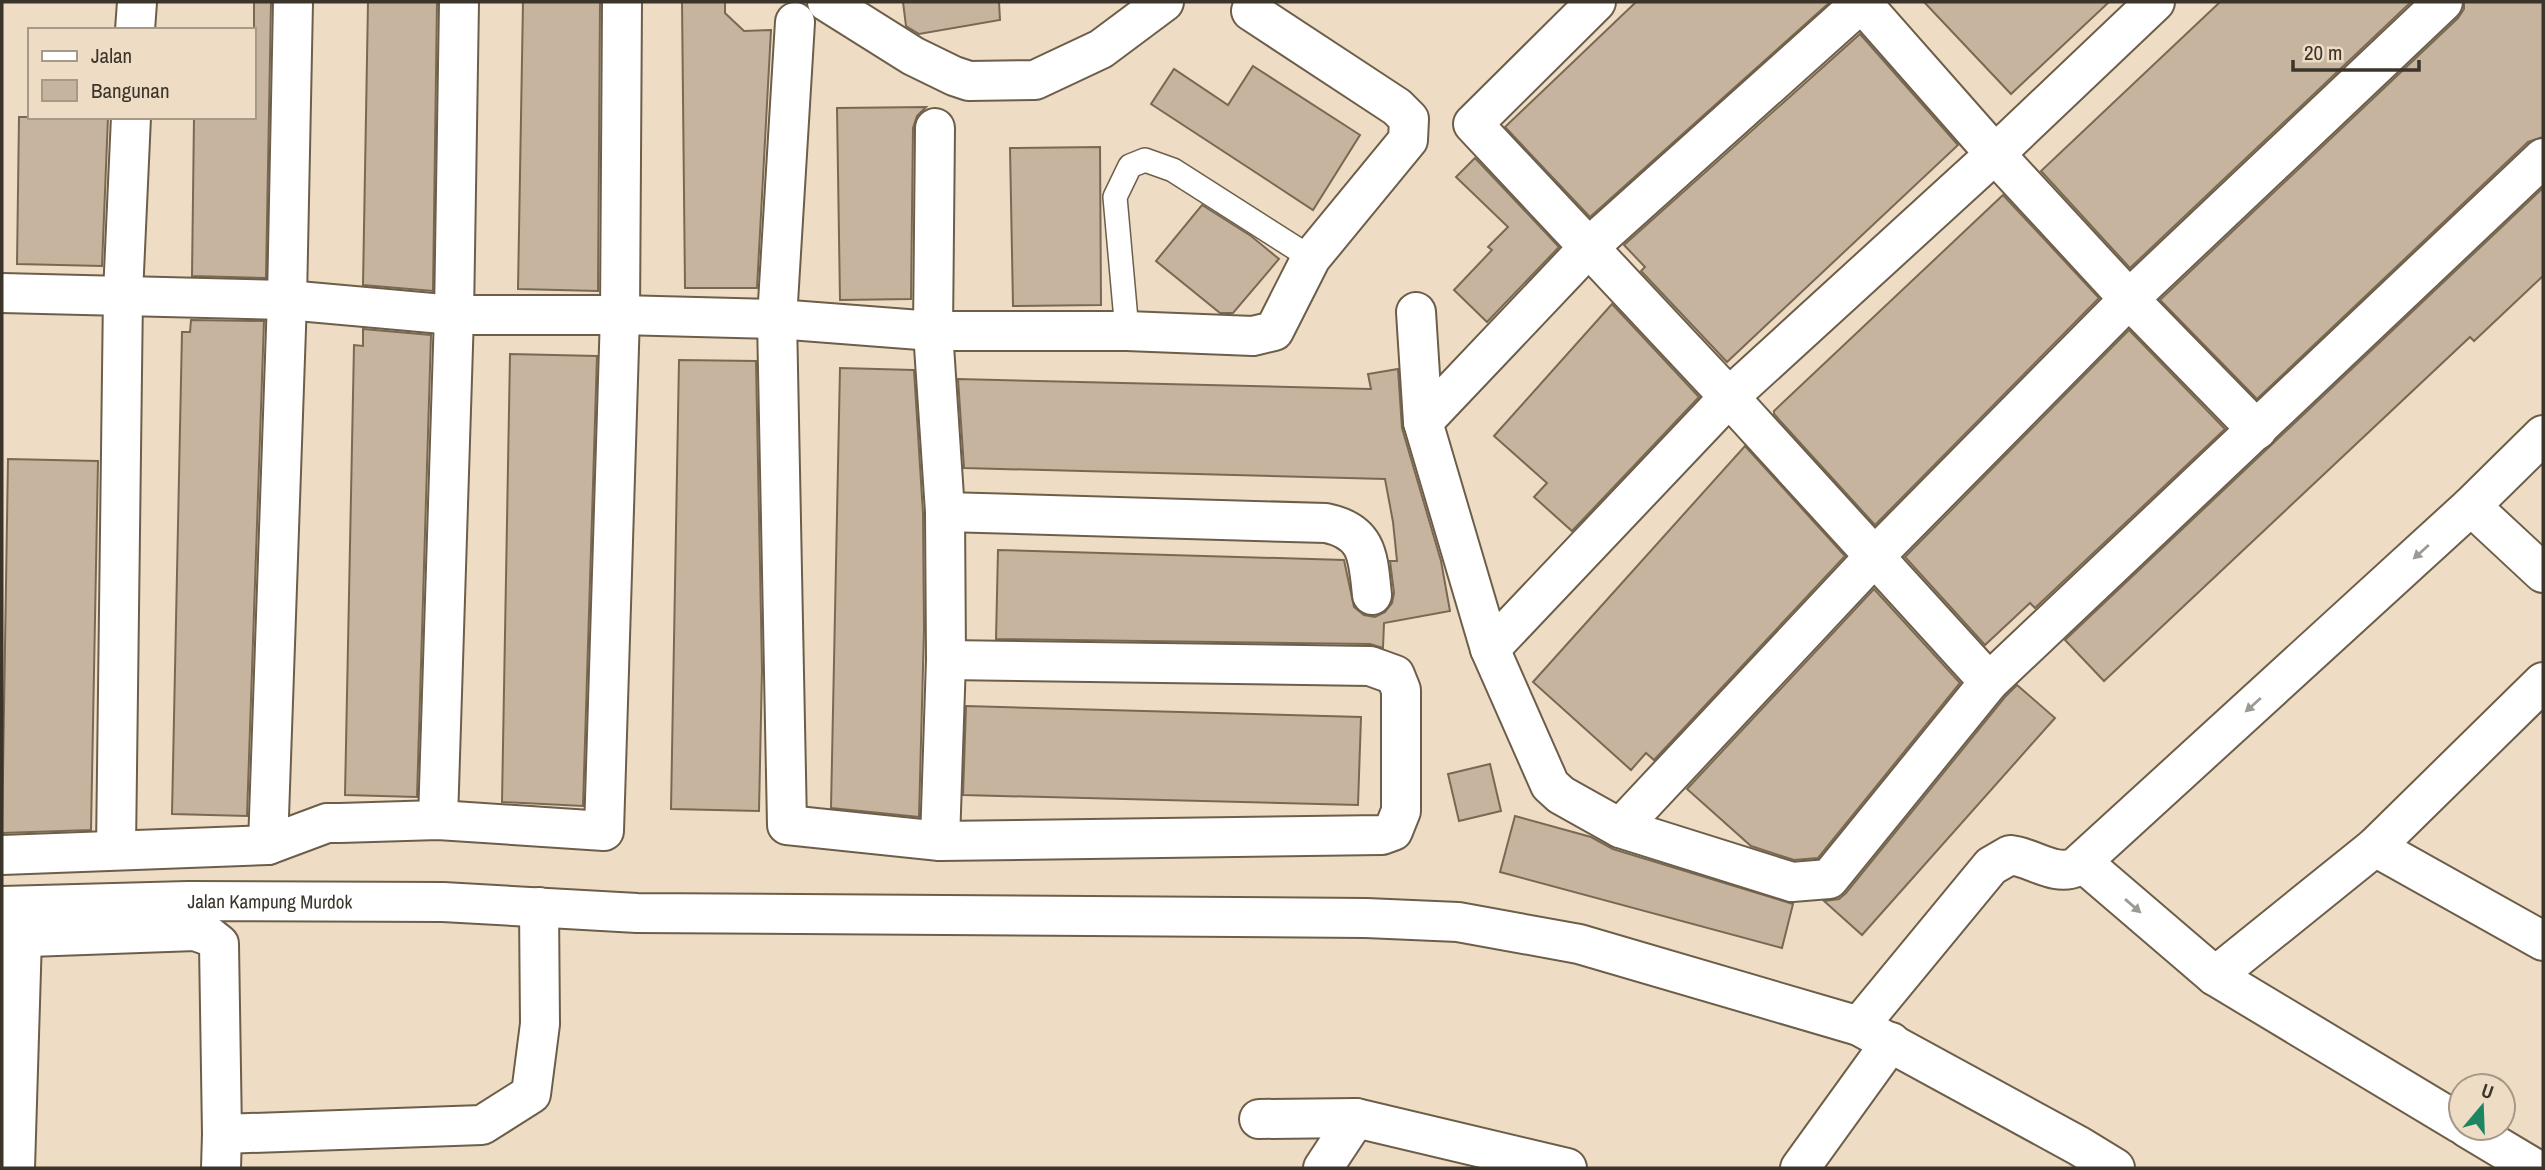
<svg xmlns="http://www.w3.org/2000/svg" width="2545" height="1170" font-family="'Archivo Narrow',sans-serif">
<rect width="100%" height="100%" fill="#efdcc5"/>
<g fill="#c6b49e" stroke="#796954" stroke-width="2">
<polygon points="254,2 271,2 266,278 192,276 194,117 254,117"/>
<polygon points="368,2 437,2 433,291 363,285"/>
<polygon points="523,2 600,2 598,291 518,289"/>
<polygon points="682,2 725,2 725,13 744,31 771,30 757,288 685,288"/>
<polygon points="903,2 999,2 1000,20 919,34 906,26"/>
<polygon points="1636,2 1830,2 1590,217 1505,127"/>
<polygon points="1924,2 2109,2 2011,94"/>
<polygon points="2220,2 2411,2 2130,268 2041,171"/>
<polygon points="2464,2 2543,2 2543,137 2528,142 2257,399 2160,300 2458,18 2464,9"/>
<polygon points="1860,34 1958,145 1727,362 1641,271 1645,267 1624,245"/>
<polygon points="1253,66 1360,135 1313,210 1151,104 1174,69 1228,105"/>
<polygon points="926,107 917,116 913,128 911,299 840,300 837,108"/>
<polygon points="19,117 108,117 102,266 17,264"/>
<polygon points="1100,147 1101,305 1013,306 1010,148"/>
<polygon points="1475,158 1559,247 1487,322 1454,290 1492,250 1488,247 1508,227 1456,177"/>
<polygon points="2543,188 2543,276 2474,341 2470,337 2104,681 2065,640"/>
<polygon points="2003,195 2099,298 1875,525 1774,414 1774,411"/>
<polygon points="1202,205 1251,236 1279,259 1233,313 1220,313 1156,261"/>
<polygon points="1612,304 1699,397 1572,531 1534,497 1547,483 1494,436"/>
<polygon points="191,320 264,321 247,816 172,814 182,332 190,332"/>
<polygon points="363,329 431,335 417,797 345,795 354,345 363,346"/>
<polygon points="2129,330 2225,429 2035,608 2030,603 1985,645 1905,557"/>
<polygon points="510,354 597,356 583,806 502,802"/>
<polygon points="679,360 756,361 762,669 759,811 671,809"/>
<polygon points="840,368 914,370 923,513 924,630 919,817 831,808"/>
<polygon points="1398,369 1402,428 1441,561 1450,611 1384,623 1383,648 1370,644 996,639 998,550 1344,560 1354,607 1364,615 1375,617 1385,612 1392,603 1394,593 1390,561 1397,561 1393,522 1385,479 964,468 958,379 1371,389 1368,374"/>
<polygon points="1745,446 1845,556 1654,760 1646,753 1631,770 1533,682"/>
<polygon points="8,459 98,461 91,830 2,833"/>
<polygon points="1874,589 1960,683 1818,858 1794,860 1751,846 1687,789"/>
<polygon points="2017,685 2055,718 1862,935 1824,901 1839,899 1846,893 2005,697"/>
<polygon points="966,706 1361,717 1358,805 963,795"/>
<polygon points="1490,764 1501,811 1459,821 1448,774"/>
<polygon points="1515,816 1591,837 1613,849 1793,904 1782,948 1500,872"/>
</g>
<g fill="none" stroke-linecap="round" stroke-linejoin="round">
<defs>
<polyline id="lane" points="1127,331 1115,197 1130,166 1145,160 1173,170 1311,258"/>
<g id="street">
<polyline points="827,2 913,56 954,76 969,81 1035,80 1101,49 1164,2"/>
<polyline points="1596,2 1473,124 1729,397 1989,682"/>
<polyline points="1861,2 1995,154 2129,299 2257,430"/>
<polyline points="795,22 777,319 787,825 940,841 1382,835 1393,831 1401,811 1401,690 1395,675 1370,666 946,660"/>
<polyline points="135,30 137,2"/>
<polyline points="935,128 933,331 945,512 946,660 940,841"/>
<polyline points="2,293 287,300 454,315 620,315 777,319 933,331 1127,331 1253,336 1274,331 1311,258 1408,140 1409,119 1397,107 1251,11"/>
<polyline points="1416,312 1423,422 1490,649 1550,785 1561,795 1620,828 1792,882 1829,879 1989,682 2543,158"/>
<polyline points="1423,422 1589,247 1862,2"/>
<polyline points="2471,506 2543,573"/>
<path d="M945,512l381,11c43,9 42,35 46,72"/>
<polyline points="1490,649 1729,397 1995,154 2155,2"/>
<polyline points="438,820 454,315 459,2"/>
<polyline points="1620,828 1873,558 2129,299 2443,2"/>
<polyline points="268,845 287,300 293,2"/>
<polyline points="2375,847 2543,941"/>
<polyline points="116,849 123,294 131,117"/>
<polyline points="2,855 268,845 327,823 340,823 438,820 604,831 620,315 622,2"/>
<polyline points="2082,862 2215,976 2461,1124"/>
<path id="s1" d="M2,906l186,-5 255,1 194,11 729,5 92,4 121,22 280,82 220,120 36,22"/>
<polyline points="2,938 195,931 209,936 219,944 222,1134 221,1168"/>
<polyline points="2215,976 2375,847 2543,682"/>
<path d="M1859,1026l132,-160 19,-11c22,2 45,22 66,12l395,-361 72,-71"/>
<polyline points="1259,1119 1356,1118 1567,1168"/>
<polyline points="2467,1128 2534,1168"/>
<polyline points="222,1134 482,1125 531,1094 540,1024 539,907"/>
<polyline points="15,1168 22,937"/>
<polyline points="1323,1168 1356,1118"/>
<polyline points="1800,1168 1891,1042"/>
</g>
</defs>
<use href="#lane" stroke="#6d5e49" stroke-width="26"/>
<use href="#street" stroke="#6d5e49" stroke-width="42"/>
<use href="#lane" stroke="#fff" stroke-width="23"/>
<use href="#street" stroke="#fff" stroke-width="38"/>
</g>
<defs><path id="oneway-solid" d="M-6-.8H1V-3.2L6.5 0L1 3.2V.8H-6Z" transform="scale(1.75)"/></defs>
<g fill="#9d9a95">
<use href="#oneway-solid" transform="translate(2421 552) rotate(138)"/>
<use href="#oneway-solid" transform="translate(2253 705) rotate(138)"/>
<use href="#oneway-solid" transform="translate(2133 906) rotate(41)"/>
</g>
<g text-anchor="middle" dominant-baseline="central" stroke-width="5" stroke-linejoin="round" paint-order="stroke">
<g font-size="19" fill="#3b342b" stroke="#efdcc5">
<text stroke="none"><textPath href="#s1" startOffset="268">Jalan Kampung Murdok</textPath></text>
</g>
</g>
<rect width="2545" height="1170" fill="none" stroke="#3b342b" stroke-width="7"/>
<rect x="28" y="28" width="228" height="91" fill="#efdcc5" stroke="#a79987" stroke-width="2"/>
<rect x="42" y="51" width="35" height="10" fill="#ffffff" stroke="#a79987" stroke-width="2"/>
<text x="91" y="63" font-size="21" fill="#3b342b">Jalan</text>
<rect x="42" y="80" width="35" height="21" fill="#c6b49e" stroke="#a79987" stroke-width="2"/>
<text x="91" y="98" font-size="21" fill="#3b342b">Bangunan</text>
<g transform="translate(2482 1107) rotate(19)"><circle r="33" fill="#efdcc5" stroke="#a79987" stroke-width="2"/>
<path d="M0-5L12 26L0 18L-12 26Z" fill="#1e8561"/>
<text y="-10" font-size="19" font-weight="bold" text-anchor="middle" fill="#3b342b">U</text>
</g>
<path d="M2293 60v10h126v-10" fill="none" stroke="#3b342b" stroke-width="3.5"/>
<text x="2304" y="60" font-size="21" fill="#3b342b" stroke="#efdcc5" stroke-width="5" paint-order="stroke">20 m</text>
</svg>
